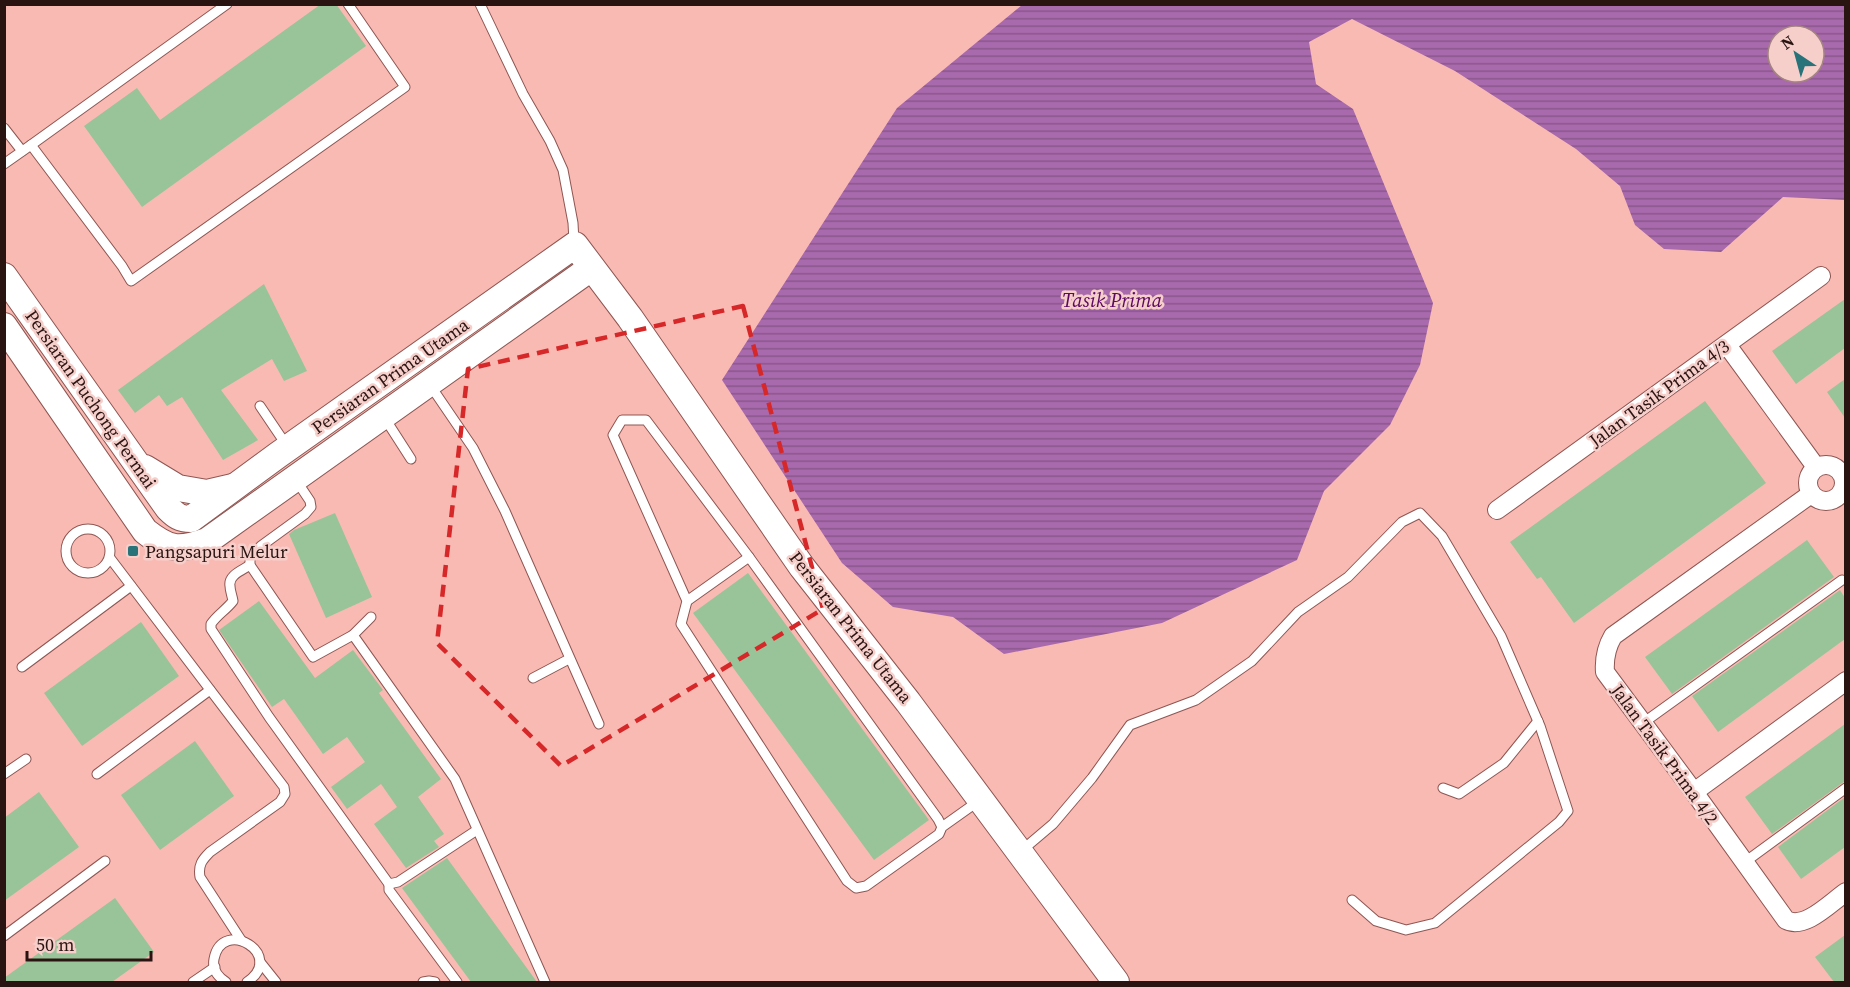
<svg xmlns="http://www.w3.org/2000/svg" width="1850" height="987" font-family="'Source Serif 4',serif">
<defs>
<pattern id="water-rules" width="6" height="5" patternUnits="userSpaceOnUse" patternTransform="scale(1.5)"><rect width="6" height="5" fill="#a96aad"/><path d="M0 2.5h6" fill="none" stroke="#8a568b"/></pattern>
</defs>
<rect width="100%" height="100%" fill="#fabab4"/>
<path fill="url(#water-rules)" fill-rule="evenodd" d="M1022,5h823v195l-62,-3 -62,55 -57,-3 -29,-24 -15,-39 -44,-37 -121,-78 -103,-52 -43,23 7,42 37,25 80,194 -13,62 -30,60 -66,66 -27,69 -135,63 -158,31 -51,-37 -60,-10 -51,-44 -120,-183 175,-272zM1778,36h36v36h-36z"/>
<g fill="#99c499">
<polygon points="321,4 336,4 366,46 142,207 84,126 137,88 160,120"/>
<polygon points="264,284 307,371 284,381 272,359 221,390 258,440 223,460 182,397 167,406 159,395 135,413 118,390"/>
<polygon points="1845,299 1845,348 1796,384 1772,351"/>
<polygon points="1845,379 1845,418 1827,392"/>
<polygon points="1705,401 1766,483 1574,623 1541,577 1537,579 1510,542"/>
<polygon points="335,513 372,597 326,618 289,534 294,530"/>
<polygon points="1807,540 1834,577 1672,694 1645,657"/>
<polygon points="748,573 929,820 874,860 693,613"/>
<polygon points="1840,590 1845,598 1845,639 1718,732 1692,696"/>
<polygon points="259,601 315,678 353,650 383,690 379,693 441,779 418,797 444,834 434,841 439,847 406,868 374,824 397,807 381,784 347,809 331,787 365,762 347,737 323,754 284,699 272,707 219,630"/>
<polygon points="141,622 179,676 82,746 44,693"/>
<polygon points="1845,724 1845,781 1772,834 1745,797"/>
<polygon points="195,741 234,796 160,850 121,795"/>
<polygon points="39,792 79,847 4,901 4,818"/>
<polygon points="1845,797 1845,847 1801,879 1778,847"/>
<polygon points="447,858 537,982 471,982 402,888"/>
<polygon points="115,898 154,952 112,982 4,982 4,978"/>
<polygon points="1845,935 1845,982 1834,982 1815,957"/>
</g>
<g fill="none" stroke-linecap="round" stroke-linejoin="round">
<defs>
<g id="lane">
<polyline points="480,4 523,94 550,141 563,170 573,223 574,242"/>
<polyline points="4,128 22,151"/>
<polyline points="31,145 227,4"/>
<polyline points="4,164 31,145 122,266 131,281 405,87 348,4"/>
<polyline points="430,385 473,448 505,511 599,724"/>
<polyline points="260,406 287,446"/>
<polyline points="384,417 411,459"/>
<polyline points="296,480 310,501 311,507 305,514 261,546 250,557 250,565 313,657 353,635 371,617"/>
<circle cx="88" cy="551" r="22"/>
<path d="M110,558l174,229 1,7 -5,8 -70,50c-8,8 -12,13 -10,25l41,63"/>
<path d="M250,565c-7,5 -22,10 -20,21 0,5 2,9 3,15 -7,9 -16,14 -22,23v5l58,88 120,167 9,-2 79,-52"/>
<polyline points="687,601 749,557"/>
<polyline points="353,635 455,779 545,982"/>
<polyline points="22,667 131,586"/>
<polyline points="533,678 569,659"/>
<polyline points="1643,723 1842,580"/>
<polyline points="4,774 26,759"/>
<polyline points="97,774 210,690"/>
<polyline points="1443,788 1459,794 1504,763 1538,721"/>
<polyline points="942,827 938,819 749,557 646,420 622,420 613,435 687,601 681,624 847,881 856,888 866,886 939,834 942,827 980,800"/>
<polyline points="1020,852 1053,824 1092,778 1130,725 1196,700 1252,661 1298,612 1348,577 1402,522 1420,513 1442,536 1501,636 1540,726 1568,811 1559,822 1435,923 1406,930 1376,921 1352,900"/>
<polyline points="1745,862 1846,788"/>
<polyline points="389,884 389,890 457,982"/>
<polyline points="4,936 105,861"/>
<polyline points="260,962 276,982"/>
<polyline points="193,982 215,967"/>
<path d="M226,982c-8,-5 -14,-12 -12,-23 8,-43 73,-4 33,23"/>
<polyline points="423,982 429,981 435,982"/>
</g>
<g id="street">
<polyline points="1727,345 1816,467"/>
<circle cx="1826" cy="483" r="18"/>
<path d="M1811,494l-198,142c-7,12 -9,23 -8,36l89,120 92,128c19,10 44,-17 60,-28"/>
<polyline points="1497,510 1821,276"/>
<polyline points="1694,792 1846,681"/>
</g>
<g id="secondary">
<path d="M4,276l164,232c8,8 12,11 23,11l87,-64 297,-210 55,73 172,249 106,135 208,280"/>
<path d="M4,326l141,205c24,19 33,20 62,10l384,-273"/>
<polyline points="145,468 178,488 207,493 233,487"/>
</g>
</defs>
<use href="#lane" stroke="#8e5652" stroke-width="11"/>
<use href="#street" stroke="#8e5652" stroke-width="20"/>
<use href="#secondary" stroke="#8e5652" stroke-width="28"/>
<use href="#lane" stroke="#fff" stroke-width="9"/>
<use href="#street" stroke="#fff" stroke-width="18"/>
<use href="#secondary" stroke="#fff" stroke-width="26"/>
</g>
<path fill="none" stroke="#d62828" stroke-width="4.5" stroke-dasharray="12 8" stroke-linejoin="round" d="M743,306l80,303 -262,157 -124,-123 31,-274z"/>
<rect fill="#287279" stroke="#f6cfcb" stroke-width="2" x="127" y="545" width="12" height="12" rx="3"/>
<g text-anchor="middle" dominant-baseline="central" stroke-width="5" stroke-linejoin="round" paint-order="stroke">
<g font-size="18" fill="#2a1412" stroke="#f6cfcb">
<text transform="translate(390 376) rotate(-35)">Persiaran Prima Utama</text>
<text transform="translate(1659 393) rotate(-36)">Jalan Tasik Prima 4/3</text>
<text transform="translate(91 399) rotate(55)">Persiaran Puchong Permai</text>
<text transform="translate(851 627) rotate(52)">Persiaran Prima Utama</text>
<text transform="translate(1665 754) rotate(54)">Jalan Tasik Prima 4/2</text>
</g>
<g font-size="18" fill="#2a1412" stroke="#f6cfcb" text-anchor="start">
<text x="145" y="551">Pangsapuri Melur</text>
</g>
<g font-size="20" font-style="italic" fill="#5b0962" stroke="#f6cfcb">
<text x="1112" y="300">Tasik Prima</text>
</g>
</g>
<rect width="1850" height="987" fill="none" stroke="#2a1412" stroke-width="12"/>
<g transform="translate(1796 54) rotate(324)"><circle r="28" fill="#f6cfcb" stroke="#a48481" stroke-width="1.5"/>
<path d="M0-4.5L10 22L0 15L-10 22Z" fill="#287279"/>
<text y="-9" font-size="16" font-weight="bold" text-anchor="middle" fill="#2a1412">N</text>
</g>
<path d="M27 951v9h124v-9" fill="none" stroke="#2a1412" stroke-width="3"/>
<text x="36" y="951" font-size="18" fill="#2a1412" stroke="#f6cfcb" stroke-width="4.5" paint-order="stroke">50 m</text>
</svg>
